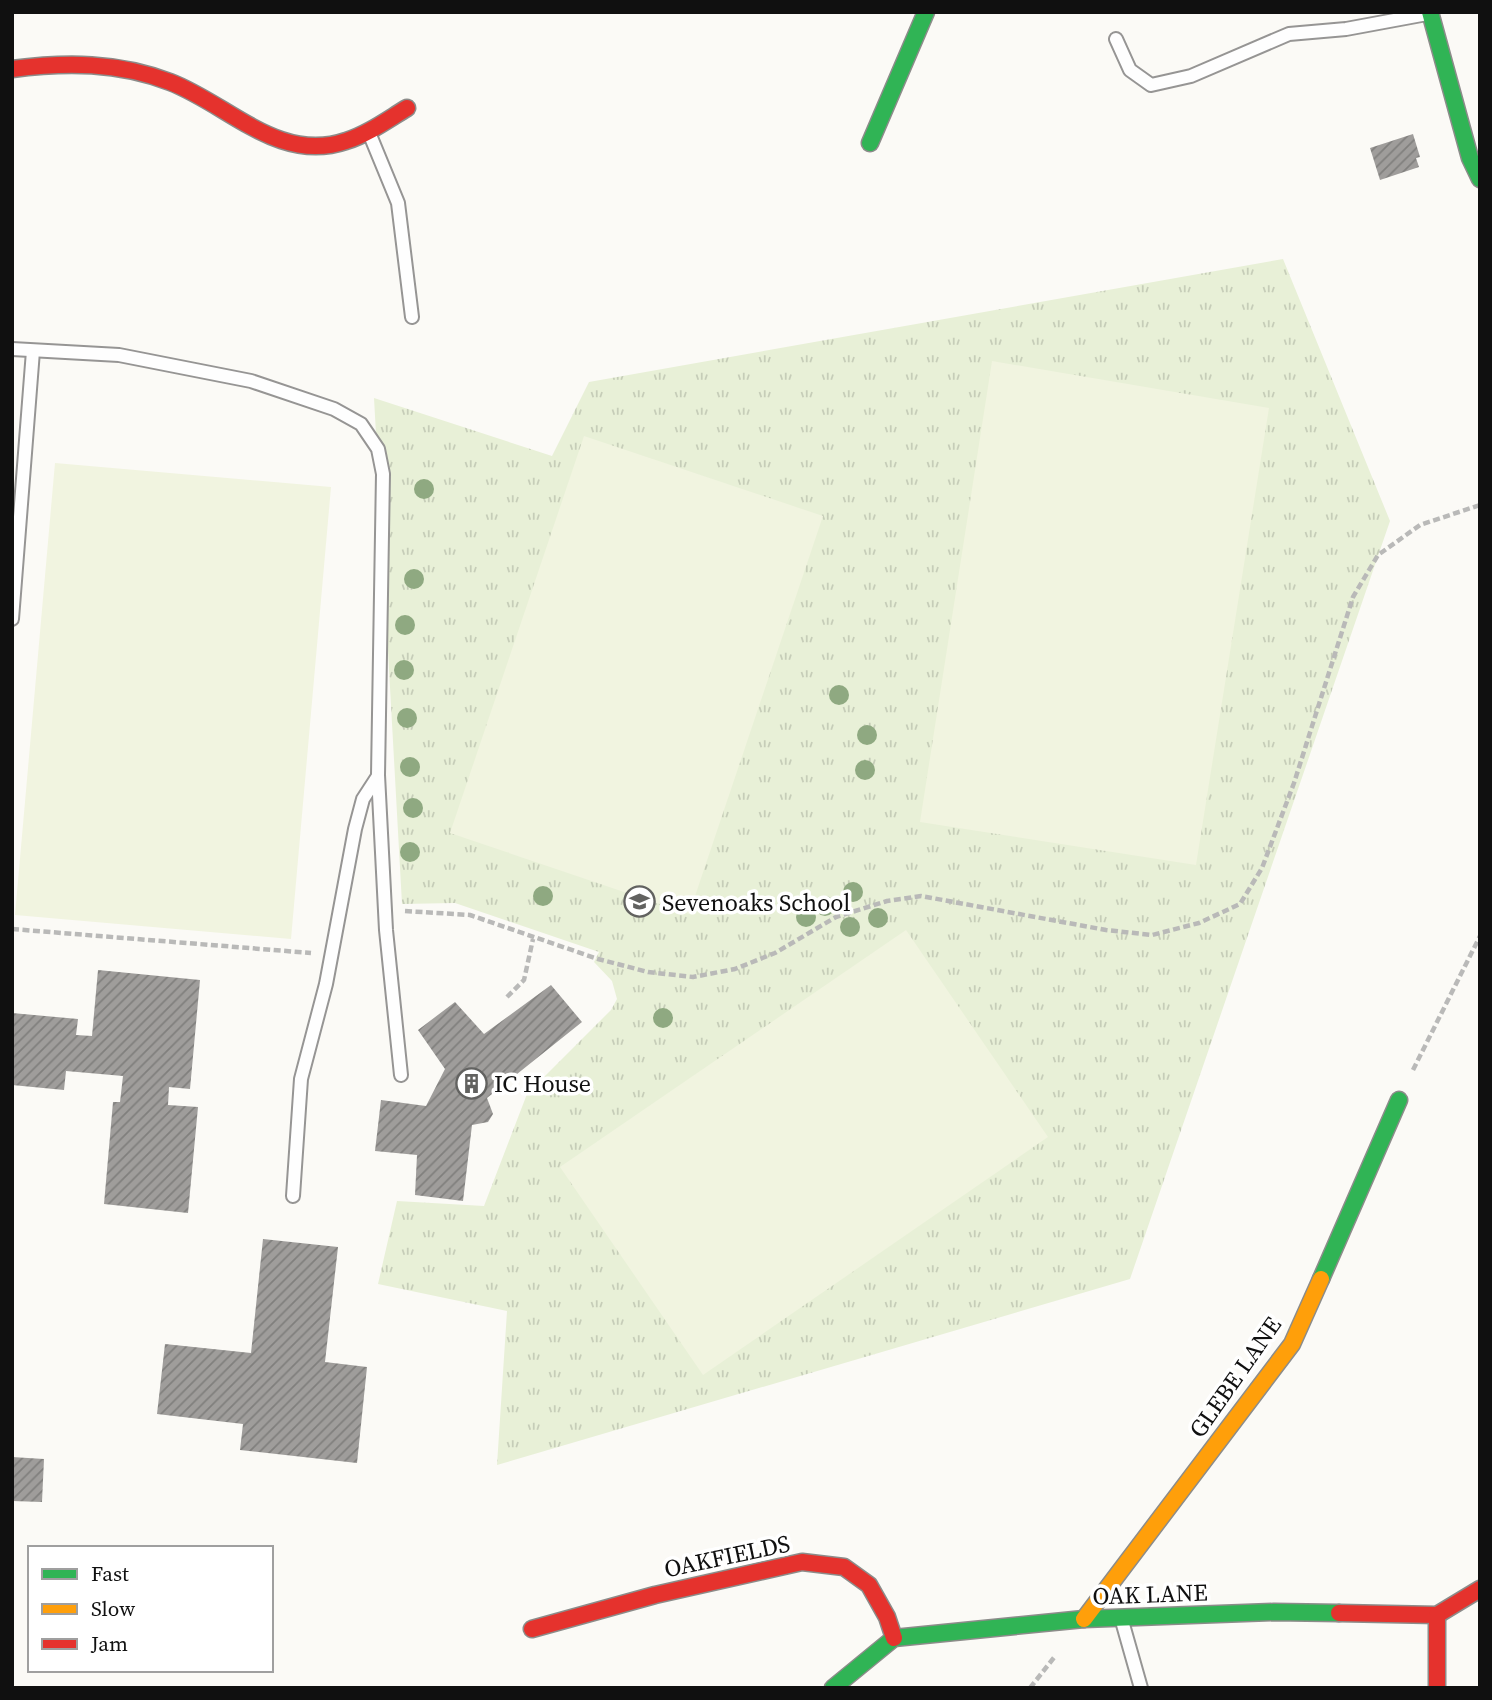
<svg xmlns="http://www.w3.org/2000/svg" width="1492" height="1700" font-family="'Source Serif 4',serif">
<defs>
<pattern id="park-tufts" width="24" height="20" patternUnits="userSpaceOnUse" patternTransform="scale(1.75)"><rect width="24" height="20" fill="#e8f0d7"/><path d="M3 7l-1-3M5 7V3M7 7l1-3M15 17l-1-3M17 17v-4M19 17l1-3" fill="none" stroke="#c6cdb8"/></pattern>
<pattern id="building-hatch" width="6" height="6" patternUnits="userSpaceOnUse" patternTransform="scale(1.75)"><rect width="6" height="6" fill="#9f9d9b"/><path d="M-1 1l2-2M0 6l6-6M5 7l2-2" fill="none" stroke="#807f7d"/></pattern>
</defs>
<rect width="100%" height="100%" fill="#fbfaf6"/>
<polygon fill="url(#park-tufts)" points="1283,259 1390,521 1130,1279 497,1465 507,1311 378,1284 397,1201 484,1206 527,1094 611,1010 617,999 612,981 594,962 599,952 455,903 402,904 374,398 552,456 589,382"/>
<g fill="#f1f4e0">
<polygon points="992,361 1269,408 1196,865 920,822"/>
<polygon points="584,436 823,516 689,914 450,833"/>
<polygon points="55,463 331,487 291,939 15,915"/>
<polygon points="906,930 1048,1137 703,1375 560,1167"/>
</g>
<g fill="url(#building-hatch)">
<polygon points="1413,134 1420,157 1416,158 1419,167 1380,180 1370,148"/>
<polygon points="98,970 200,980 190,1089 169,1087 168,1105 198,1107 188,1213 104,1204 113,1102 120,1102 123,1076 66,1071 64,1090 12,1085 12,1013 78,1019 76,1035 92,1036"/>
<polygon points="551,985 582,1022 487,1098 493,1114 488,1122 472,1125 463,1201 415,1195 417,1155 375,1151 381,1100 426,1106 445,1069 418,1030 455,1002 484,1034"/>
<polygon points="263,1239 338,1247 325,1362 367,1367 357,1463 240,1450 243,1424 157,1414 165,1344 251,1353"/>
<polygon points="12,1457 44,1459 42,1502 12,1501"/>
</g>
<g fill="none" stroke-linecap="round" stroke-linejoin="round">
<defs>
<g id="lane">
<polyline points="1116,39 1130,70 1151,85 1191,76 1289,34 1346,29 1427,14"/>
<polyline points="370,135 398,203 412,317"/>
<polyline points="12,349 119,355 251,381 334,409 361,424 378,449 383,474 378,775 386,930 401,1075"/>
<polyline points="12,619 33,351"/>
<polyline points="293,1196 301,1079 326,984 355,829 363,799 378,776"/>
<polyline points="1122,1621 1141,1688"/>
</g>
<g id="fast">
<polyline points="1430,12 1470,158 1480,179"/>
<polyline points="870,143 926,12"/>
<polyline points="1321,1279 1399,1100"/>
<polyline points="833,1688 894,1638 1084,1619 1274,1612 1339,1613"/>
</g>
<polyline id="slow" points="1084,1619 1292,1344 1321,1279"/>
<g id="jam">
<path d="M12,69c54,-7 106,-7 158,13 58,22 109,82 176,59 22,-7 41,-21 61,-33"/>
<polyline points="1339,1613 1437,1615 1480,1589"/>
<polyline points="1437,1615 1437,1688"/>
<polyline points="532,1629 655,1595 802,1562 844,1567 869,1585 887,1617 894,1638"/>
</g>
</defs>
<use href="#lane" stroke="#969594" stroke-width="16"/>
<use href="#fast" stroke="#8c8c8a" stroke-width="19"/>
<use href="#slow" stroke="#8c8c8a" stroke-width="19"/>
<use href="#jam" stroke="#8c8c8a" stroke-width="19"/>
<g stroke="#b9b9b8" stroke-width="4.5" stroke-dasharray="7 3.5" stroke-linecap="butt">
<polyline points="405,911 470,915 598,959 648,972 693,977 735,969 775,953 836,917 887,901 921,896 1106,930 1152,935 1199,923 1240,904 1262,868 1294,783 1353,597 1378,555 1420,525 1480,505"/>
<polyline points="12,929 311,953"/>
<polyline points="507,997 524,980 533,939"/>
<polyline points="1413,1070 1480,936"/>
<polyline points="1030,1688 1056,1655"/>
</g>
<use href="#lane" stroke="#fefefe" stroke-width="12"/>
<use href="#fast" stroke="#30b455" stroke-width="16"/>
<use href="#slow" stroke="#ff9f0a" stroke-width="16"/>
<use href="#jam" stroke="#e5322d" stroke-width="16"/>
</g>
<g fill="#8fa981">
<circle cx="424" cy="489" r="10"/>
<circle cx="414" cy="579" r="10"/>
<circle cx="405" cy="625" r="10"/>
<circle cx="404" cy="670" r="10"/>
<circle cx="839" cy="695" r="10"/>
<circle cx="407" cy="718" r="10"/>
<circle cx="867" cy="735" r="10"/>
<circle cx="410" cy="767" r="10"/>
<circle cx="865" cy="770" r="10"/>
<circle cx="413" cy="808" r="10"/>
<circle cx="410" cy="852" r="10"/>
<circle cx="853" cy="892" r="10"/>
<circle cx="543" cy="896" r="10"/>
<circle cx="825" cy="906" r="10"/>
<circle cx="806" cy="917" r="10"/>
<circle cx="878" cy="918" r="10"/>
<circle cx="850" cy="927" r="10"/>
<circle cx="663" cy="1018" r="10"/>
</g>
<defs>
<symbol id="school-ring" viewBox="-11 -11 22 22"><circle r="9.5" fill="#fff" stroke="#626260" stroke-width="1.5"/><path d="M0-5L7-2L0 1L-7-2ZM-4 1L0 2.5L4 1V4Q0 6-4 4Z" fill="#626260"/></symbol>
<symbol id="building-ring" viewBox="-11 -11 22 22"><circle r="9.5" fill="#fff" stroke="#626260" stroke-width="1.5"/><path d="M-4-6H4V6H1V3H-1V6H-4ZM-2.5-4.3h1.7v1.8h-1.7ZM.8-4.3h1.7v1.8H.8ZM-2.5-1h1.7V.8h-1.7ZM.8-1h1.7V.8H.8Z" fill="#626260"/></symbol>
</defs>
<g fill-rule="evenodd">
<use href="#school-ring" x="622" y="884" width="35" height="35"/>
<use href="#building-ring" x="454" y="1066" width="35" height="35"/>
</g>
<g text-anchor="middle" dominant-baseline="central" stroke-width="7" stroke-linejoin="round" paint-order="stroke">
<g font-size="24" fill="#101010" stroke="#fff" text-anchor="start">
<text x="662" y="902">Sevenoaks School</text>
<text x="494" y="1083">IC House</text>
</g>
<g font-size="24" fill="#101010" stroke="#fff">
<text transform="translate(1235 1377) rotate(-55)">GLEBE LANE</text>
<text transform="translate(727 1556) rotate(-12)">OAKFIELDS</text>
<text transform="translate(1150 1594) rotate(-2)">OAK LANE</text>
</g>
</g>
<rect width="1492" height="1700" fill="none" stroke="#101010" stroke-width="28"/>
<rect x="28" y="1546" width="245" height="126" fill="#ffffff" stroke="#9f9f9f" stroke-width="2"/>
<rect x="42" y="1569" width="35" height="10" fill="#30b455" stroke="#9f9f9f" stroke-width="2"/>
<text x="91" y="1581" font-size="21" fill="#101010">Fast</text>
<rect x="42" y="1604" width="35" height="10" fill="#ff9f0a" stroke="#9f9f9f" stroke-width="2"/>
<text x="91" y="1616" font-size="21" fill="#101010">Slow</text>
<rect x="42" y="1639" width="35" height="10" fill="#e5322d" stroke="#9f9f9f" stroke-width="2"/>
<text x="91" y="1651" font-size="21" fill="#101010">Jam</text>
</svg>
